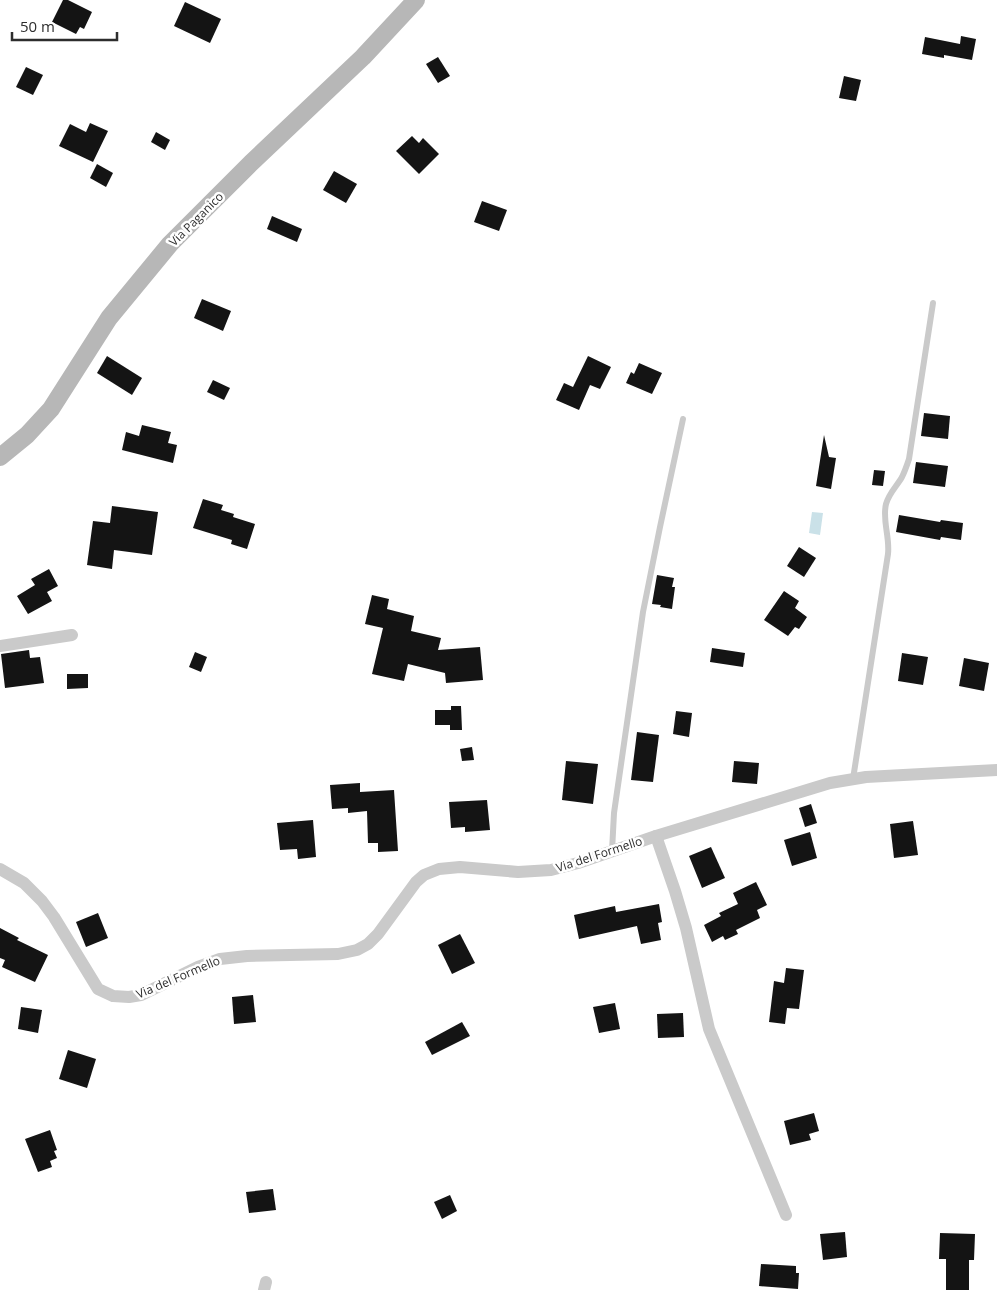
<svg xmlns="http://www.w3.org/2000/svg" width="997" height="1290" font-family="'Open Sans',sans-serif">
<rect width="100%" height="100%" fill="#fff"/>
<polygon fill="#cae1e8" points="812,512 823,513 820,535 809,533"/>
<g fill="#141414">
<polygon points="63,0 68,0 92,12 84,29 80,27 76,34 52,22"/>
<polygon points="185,2 221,19 210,43 174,26"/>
<polygon points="961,36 976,39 972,60 944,55 944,58 922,54 925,37 960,44"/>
<polygon points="438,57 450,76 438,83 426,64"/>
<polygon points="26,67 43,75 33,95 16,87"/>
<polygon points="844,76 861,80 856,101 839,98"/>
<polygon points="90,123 108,131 93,162 59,146 70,124 86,132"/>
<polygon points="156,132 170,140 165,150 151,142"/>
<polygon points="412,136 419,143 423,138 439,154 419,174 396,151"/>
<polygon points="97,164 113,173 106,187 90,178"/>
<polygon points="334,171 357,184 346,203 323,190"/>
<polygon points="482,201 507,210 499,231 474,222"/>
<polygon points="272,216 302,229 297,242 267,229"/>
<polygon points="202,299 231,311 223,331 194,318"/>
<polygon points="107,356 142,378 132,395 97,373"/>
<polygon points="588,356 611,367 600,389 590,385 579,410 556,400 564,383 573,387"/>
<polygon points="639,363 662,373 652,394 626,383 631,372 634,374"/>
<polygon points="213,380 230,388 224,400 207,392"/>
<polygon points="924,413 950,416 948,439 921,436"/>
<polygon points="142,425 171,432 168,443 177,445 173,463 122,450 126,432 139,436"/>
<polygon points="824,435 829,457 836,458 831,489 816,486"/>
<polygon points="916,462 948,466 945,487 913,483"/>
<polygon points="874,470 885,471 883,486 872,485"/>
<polygon points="203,499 223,505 221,510 234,514 233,517 255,524 247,549 231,544 232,540 193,528"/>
<polygon points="112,506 158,512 152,555 114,550 112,569 87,565 93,521 110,523"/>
<polygon points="899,515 940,522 941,520 963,523 961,540 941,537 940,540 896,532"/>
<polygon points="799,547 816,558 804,577 787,566"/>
<polygon points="49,569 58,586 47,592 52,601 28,614 17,596 35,585 31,579"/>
<polygon points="657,575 674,578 672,587 675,587 672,609 660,607 661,605 652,604"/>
<polygon points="784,591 799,601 795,608 807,617 799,629 795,627 788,636 764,620"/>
<polygon points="372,595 389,599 387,609 414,616 411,631 441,638 438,650 480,647 483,680 446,683 445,673 408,664 404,681 372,674 383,628 365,624"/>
<polygon points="712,648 745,653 743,667 710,662"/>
<polygon points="29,650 30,658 40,657 44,683 5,688 1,654"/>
<polygon points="195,652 207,657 201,672 189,667"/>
<polygon points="902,653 928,657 923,685 898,681"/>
<polygon points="964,658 989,663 984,691 959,686"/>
<polygon points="67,674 88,674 88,688 67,689"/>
<polygon points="451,706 461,706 462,730 450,730 450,725 435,725 435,710 451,710"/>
<polygon points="676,711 692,713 689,737 673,734"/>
<polygon points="637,732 659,735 653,782 631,780"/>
<polygon points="472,747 474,760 462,761 460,749"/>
<polygon points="566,761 598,764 593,804 562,800"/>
<polygon points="734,761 759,763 757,784 732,782"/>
<polygon points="360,783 360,792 394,790 398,851 378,852 378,843 368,843 367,811 348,813 348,808 332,809 330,785"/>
<polygon points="487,800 490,830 465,832 465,827 451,828 449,802"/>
<polygon points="811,804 817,823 805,827 799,808"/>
<polygon points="313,820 316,857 298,859 297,849 280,850 277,823"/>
<polygon points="913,821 918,855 894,858 890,824"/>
<polygon points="810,832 817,858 792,866 784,840"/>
<polygon points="711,847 725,878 702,888 689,856"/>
<polygon points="756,882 767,905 757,910 760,918 736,930 738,934 725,940 723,936 712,942 704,925 721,916 719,913 738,904 733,893"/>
<polygon points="659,904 662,922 658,923 661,940 641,944 637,926 579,939 574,915 615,906 616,912"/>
<polygon points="98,913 108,938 86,947 76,922"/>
<polygon points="0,928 19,938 17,940 48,955 35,982 2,967 5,960 0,958"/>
<polygon points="460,934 475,963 452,974 438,945"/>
<polygon points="786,968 804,970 799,1009 787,1008 785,1024 769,1022 774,981 784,983"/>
<polygon points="253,995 256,1022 234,1024 232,997"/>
<polygon points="615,1003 620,1029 599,1033 593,1007"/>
<polygon points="21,1007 42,1010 38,1033 18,1029"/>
<polygon points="683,1013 684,1037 658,1038 657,1014"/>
<polygon points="462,1022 470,1036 432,1055 425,1042"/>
<polygon points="68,1050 96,1059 87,1088 59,1079"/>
<polygon points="814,1113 819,1131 809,1134 811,1140 790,1145 784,1121"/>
<polygon points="50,1130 57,1150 54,1151 57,1158 50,1161 52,1167 38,1172 25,1139"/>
<polygon points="273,1189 276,1210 249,1213 246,1192"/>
<polygon points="450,1195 457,1211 442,1219 434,1202"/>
<polygon points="845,1232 847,1257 823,1260 820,1234"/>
<polygon points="940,1233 975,1234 974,1260 969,1260 969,1290 946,1290 946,1259 939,1259"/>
<polygon points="761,1264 796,1266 796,1273 799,1273 798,1289 759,1286"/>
</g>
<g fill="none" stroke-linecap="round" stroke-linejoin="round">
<g stroke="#cacaca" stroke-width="6">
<path d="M853,779l35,-225c2,-17 -6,-34 -2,-50 3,-11 11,-18 16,-27 3,-6 5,-12 7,-18l24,-156"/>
<polyline points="612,851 614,813 643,612 660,527 683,419"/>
</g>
<g stroke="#cacaca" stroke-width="12">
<polyline points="0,646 72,635"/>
<polyline points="656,836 675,891 686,928 709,1029 786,1215"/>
<polyline points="0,869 24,883 42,901 54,917 98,989 113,996 129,997 141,995 198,967 220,959 247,956 338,954 357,950 368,944 378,934 416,882 424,875 439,869 460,867 518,872 551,870 578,863 656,836 830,783 866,777 997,770"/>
<polyline points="264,1290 266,1282"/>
</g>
<polyline stroke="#b7b7b7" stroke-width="18" points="0,457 27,435 51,409 109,318 170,244 251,163 363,57 416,0"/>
</g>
<g text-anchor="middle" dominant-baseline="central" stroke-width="5" stroke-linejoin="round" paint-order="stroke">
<g font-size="12" fill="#2d2d2d" stroke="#fff">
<text transform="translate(196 219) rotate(-45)">Via Paganico</text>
<text transform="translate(599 854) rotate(-18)">Via del Formello</text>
<text transform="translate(178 977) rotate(-23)">Via del Formello</text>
</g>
</g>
<path d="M12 32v8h105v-8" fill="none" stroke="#2d2d2d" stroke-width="2.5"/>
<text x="20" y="32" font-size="15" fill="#2d2d2d" stroke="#ffffff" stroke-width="4" paint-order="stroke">50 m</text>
</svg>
